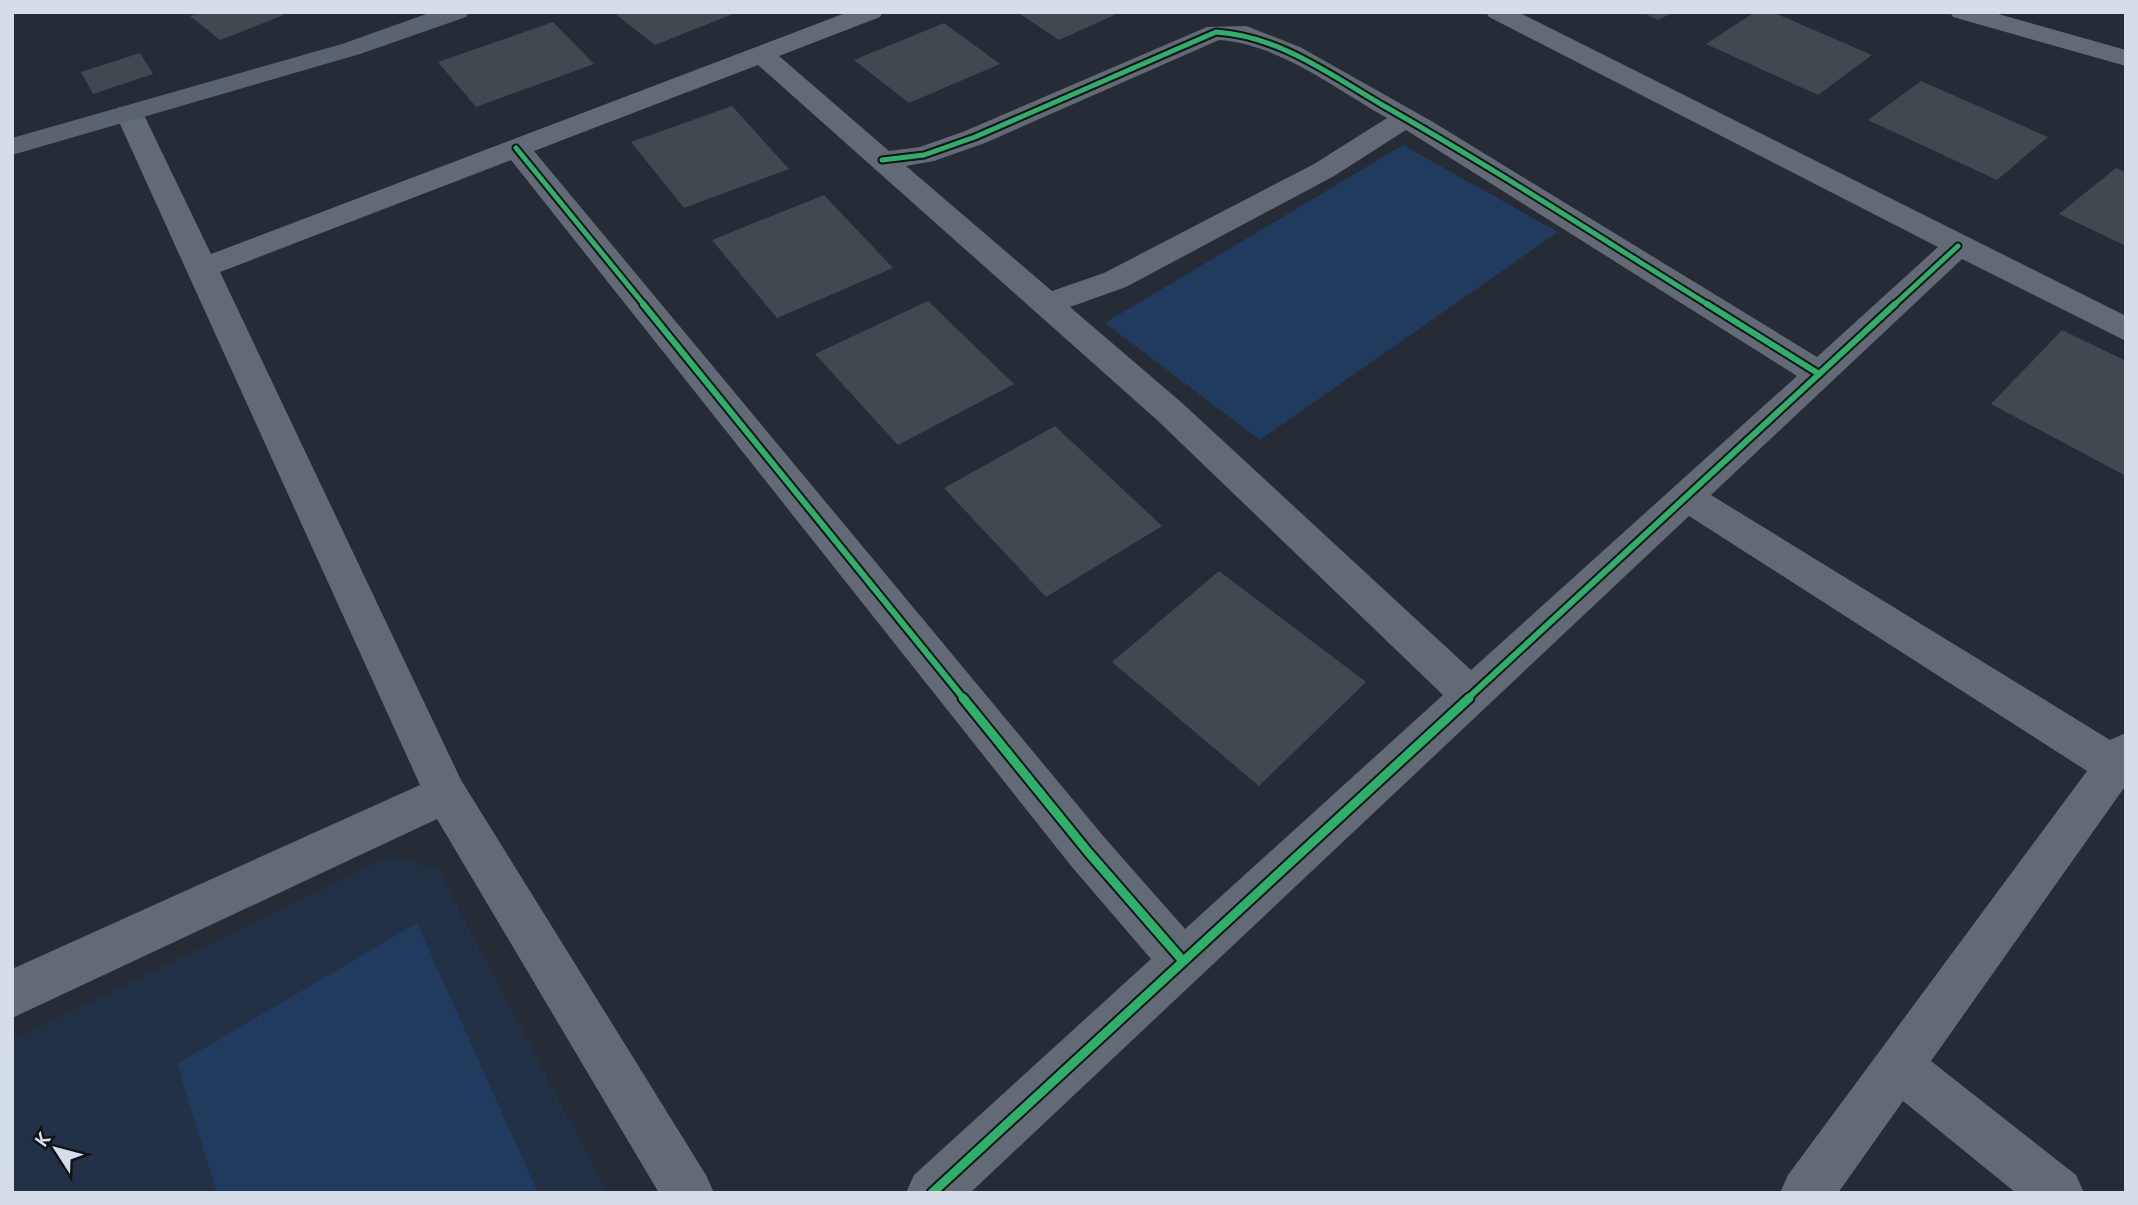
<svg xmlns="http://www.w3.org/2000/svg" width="2138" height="1205" font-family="'Space Grotesk',sans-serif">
<rect width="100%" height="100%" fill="#252c35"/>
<polygon fill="#223145" points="390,856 439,870 608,1193 12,1193 12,1040"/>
<g fill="#203b5d">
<polygon points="1403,145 1558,232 1260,440 1105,323"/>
<polygon points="417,923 538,1193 217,1193 177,1064"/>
</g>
<g fill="#424850">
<polygon points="199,12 280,12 284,15 220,40 190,16"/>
<polygon points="613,12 738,12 655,45"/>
<polygon points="1017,12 1121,12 1059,40"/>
<polygon points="1642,12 1674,12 1658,20"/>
<polygon points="1755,12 1772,12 1872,55 1818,95 1706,44"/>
<polygon points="553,22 594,64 476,107 438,62"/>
<polygon points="944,23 1000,64 909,103 854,60"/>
<polygon points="140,53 153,74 93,94 81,72"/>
<polygon points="1921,81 2048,137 1997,180 1868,120"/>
<polygon points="732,106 789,169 684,208 631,142"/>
<polygon points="2116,168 2126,172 2126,246 2059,214"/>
<polygon points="824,195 893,268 777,318 712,240"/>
<polygon points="928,301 1014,384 898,445 815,354"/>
<polygon points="2062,330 2126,361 2126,476 1991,404"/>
<polygon points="1055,426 1162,526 1046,597 944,488"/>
<polygon points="1219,571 1366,682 1259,786 1112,662"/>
</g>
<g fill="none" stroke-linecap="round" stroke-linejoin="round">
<g fill="#626a75" fill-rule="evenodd">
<path d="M848,12h35l-3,5 -101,39 110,95 31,-4 45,-16 242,-104 39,-1 54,21 133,75 384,235 121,-110 -449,-230 -3,-5h32l608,304v25l-164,-82 -251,236 399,245 16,-7v52l-195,276 145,114 8,18h-68l-113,-92 -65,92h-58l8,-18 299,-404 -398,-255 -719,677h-64l8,-18 237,-216 -79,-92 -561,-707 -291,112 241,508 245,395 8,18h-55l-222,-374 -425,199v-49l408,-184 -305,-672 4,-6h20l4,6 68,141zM1219,40c61,4 116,49 168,78l-73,46 -210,109 -52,18 -146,-125 28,-5 51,-18zM758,65l399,355 286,275 -258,234 -81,-92 -570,-686zM1406,130l391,246 -326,294 -290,-268 -111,-95 56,-20 208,-111z"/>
<polygon points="1950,12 1991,12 2126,50 2126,66 1953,17"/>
</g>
<polygon fill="#5a6370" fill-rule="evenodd" points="432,12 469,12 466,17 360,54 12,155 12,138 342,44"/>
<defs>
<g id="cycleway-far2">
<polyline points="516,148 645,306"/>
<path d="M882,160l42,-5 51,-18 241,-105c63,4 115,43 168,74 111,63 218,133 326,200"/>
<polyline points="1893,306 1958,246"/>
</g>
<g id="cycleway-far1">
<polyline points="643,304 964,699"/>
<polyline points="1707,304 1819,374"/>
<polyline points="1467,699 1895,304"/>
</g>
<g id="cycleway">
<polyline points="963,698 1088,852 1183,961"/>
<polyline points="932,1193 1469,698"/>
</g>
</defs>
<use href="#cycleway-far2" stroke="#0e131b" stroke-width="9"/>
<use href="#cycleway-far1" stroke="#0e131b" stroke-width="10"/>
<use href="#cycleway" stroke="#0e131b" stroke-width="13"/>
<use href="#cycleway-far2" stroke="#2db169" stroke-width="5"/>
<use href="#cycleway-far1" stroke="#2db169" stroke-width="6"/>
<use href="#cycleway" stroke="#2db169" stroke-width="9"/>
</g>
<rect width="2138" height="1205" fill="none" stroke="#d5dde8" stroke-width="28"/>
<g transform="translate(56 1149) rotate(306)" stroke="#0e131b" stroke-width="5" paint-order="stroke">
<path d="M0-5L12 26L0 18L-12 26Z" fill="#d5dde8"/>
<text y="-10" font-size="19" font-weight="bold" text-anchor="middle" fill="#d5dde8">K</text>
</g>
</svg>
